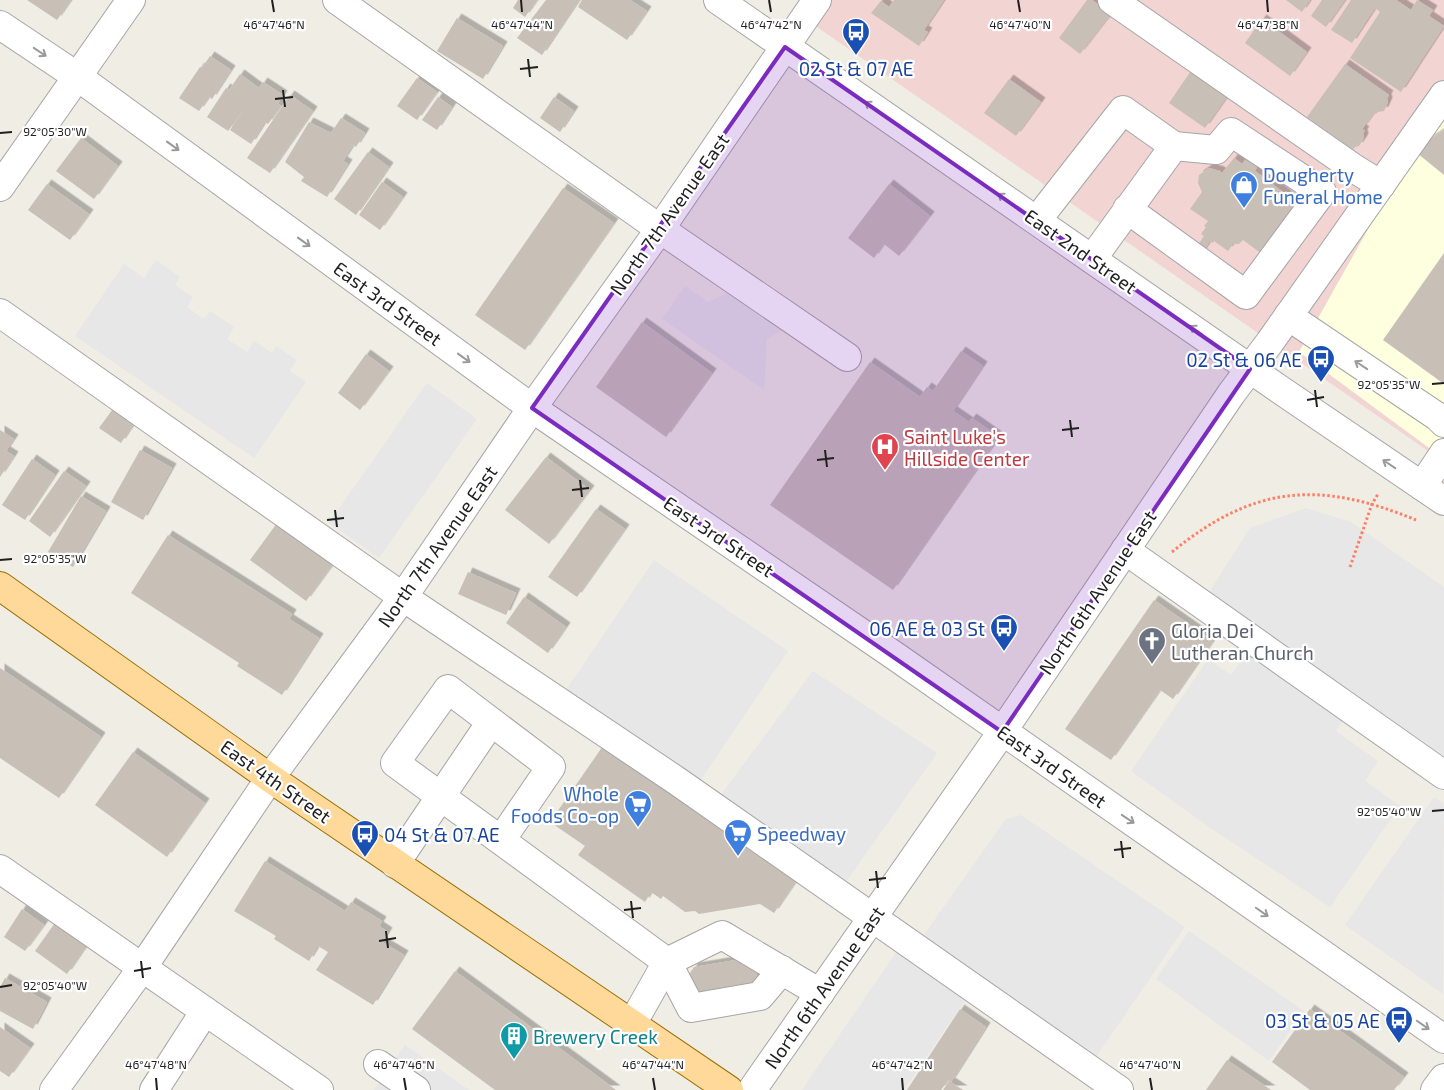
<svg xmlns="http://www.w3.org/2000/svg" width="1444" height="1090" font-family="'Exo 2',sans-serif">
<defs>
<filter id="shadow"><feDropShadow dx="4.5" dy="-4.5" stdDeviation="0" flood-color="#0004"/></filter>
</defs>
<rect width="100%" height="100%" fill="#f0ede4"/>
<polygon fill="#f2d5d2" points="817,0 1444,0 1444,462 804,18"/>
<polygon fill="#fdffde" points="1444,94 1444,459 1299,352"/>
<g fill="#e7e7e7">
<polygon points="156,260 180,277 175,285 193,297 187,307 204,319 210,311 234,327 227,339 247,352 254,341 272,353 276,346 297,360 290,371 306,382 254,458 75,336 124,264 144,278"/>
<polygon points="685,286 708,302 728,292 784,329 767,339 764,390 662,319"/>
<polygon points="427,383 477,419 379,558 329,523"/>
<polygon points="1306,508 1351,522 1444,587 1444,761 1209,592 1250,528"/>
<polygon points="654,560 788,651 700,781 566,690"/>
<polygon points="1246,654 1306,692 1344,719 1336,731 1378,761 1365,781 1400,806 1330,907 1209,827 1131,771 1208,659 1231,675"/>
<polygon points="813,671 937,753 844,885 719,797"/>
<polygon points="1434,797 1444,804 1443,994 1345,925"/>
<polygon points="1021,815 1185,927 1094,1060 923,936 1006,819"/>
<polygon points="1189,931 1304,1011 1269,1061 1156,979"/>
<polygon points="899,948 968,996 904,1090 802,1090"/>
<polygon points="405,1045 469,1090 374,1090"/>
</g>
<g fill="#c8bfb7" filter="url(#shadow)">
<polygon points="27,0 71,0 57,20"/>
<polygon points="518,0 537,0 525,17 513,8"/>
<polygon points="546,0 579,0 542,55 517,38"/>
<polygon points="582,0 630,0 647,11 627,40 578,7"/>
<polygon points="894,0 944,0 924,30 928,32 919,46 871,13 881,1 889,7"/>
<polygon points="1087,0 1092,0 1111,14 1080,54 1059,38"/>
<polygon points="1286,0 1310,0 1302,12"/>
<polygon points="1322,0 1345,0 1326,27 1311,16"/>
<polygon points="1351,0 1396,0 1411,10 1417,0 1433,10 1429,16 1444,26 1401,92 1350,58 1380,12 1375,8 1352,43 1331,30"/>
<polygon points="457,18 503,46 483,79 437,51"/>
<polygon points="1262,19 1307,52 1290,76 1245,43"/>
<polygon points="210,56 231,70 212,99 209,97 199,111 179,98 200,67 202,68"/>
<polygon points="1345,64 1389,95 1387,98 1388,102 1384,111 1378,112 1376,114 1374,113 1362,129 1365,131 1363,133 1364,138 1359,146 1355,147 1353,150 1307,117"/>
<polygon points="1195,65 1231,91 1205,128 1169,103"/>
<polygon points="240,74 259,88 263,82 283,95 278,103 281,106 268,124 265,122 251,144 230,130 249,102 228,131 207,117 226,88 229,90"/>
<polygon points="417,78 437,92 417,120 397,106"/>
<polygon points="1009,79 1041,102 1016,136 984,113"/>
<polygon points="290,95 313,111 270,173 247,158"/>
<polygon points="438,97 452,107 437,130 422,120"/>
<polygon points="554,97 574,111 560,132 540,118"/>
<polygon points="341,118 365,133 356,147 353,145 343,161 348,164 327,197 301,181 304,177 285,162 309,122 331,133"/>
<polygon points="1444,130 1444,175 1417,153 1430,139"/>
<polygon points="81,138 118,166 94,199 56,171"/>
<polygon points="368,152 389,167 356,215 334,199"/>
<polygon points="1234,158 1242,164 1246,159 1257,167 1255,171 1303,207 1266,257 1243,240 1239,244 1233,244 1228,251 1214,241 1213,243 1210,241 1202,253 1195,249 1204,236 1201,234 1206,227 1204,226 1208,221 1190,209 1202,192 1198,183 1199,175 1209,168 1220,171 1222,173"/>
<polygon points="382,182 403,197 380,230 359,215"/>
<polygon points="47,184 89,214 70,240 28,210"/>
<polygon points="889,184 930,216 899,256 884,244 874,258 848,238"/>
<polygon points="563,188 614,223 525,350 475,315"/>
<polygon points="1444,253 1444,384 1383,340"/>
<polygon points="642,322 712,373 666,437 596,387"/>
<polygon points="961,351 983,366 953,411 969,422 972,418 999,437 893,590 770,505 870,362 920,397 927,387 933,391"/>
<polygon points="366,354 389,371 360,410 338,393"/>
<polygon points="115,406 136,420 121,443 99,428"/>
<polygon points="0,430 14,439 6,451 14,456 0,477"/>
<polygon points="140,450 172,468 143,520 111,502"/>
<polygon points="546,457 590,490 549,544 505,510"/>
<polygon points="32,459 55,475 25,520 2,505"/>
<polygon points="64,471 86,486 50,537 29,521"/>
<polygon points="81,496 106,511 73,567 48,552"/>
<polygon points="596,509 625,529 577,597 548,577"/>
<polygon points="283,515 339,556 306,601 250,560"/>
<polygon points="168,535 292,614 289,619 319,638 282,695 237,666 239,663 131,593"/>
<polygon points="468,572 516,593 506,615 458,594"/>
<polygon points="524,597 566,627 548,653 506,623"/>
<polygon points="1154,600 1213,641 1173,699 1160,690 1111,760 1065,729"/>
<polygon points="0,668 101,737 59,798 0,758"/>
<polygon points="603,746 796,881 774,913 760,904 699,914 695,911 685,912 663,896 661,899 651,892 645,902 578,855 585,846 550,822"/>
<polygon points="133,752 205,803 167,857 95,805"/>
<polygon points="265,861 345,911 351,902 382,921 379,926 388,932 382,942 404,955 373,1005 316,970 328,952 318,946 309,961 274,939 276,936 234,911"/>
<polygon points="22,909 44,925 25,951 4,937"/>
<polygon points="57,920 89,942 67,974 35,951"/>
<polygon points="748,958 755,962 758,982 698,998 693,993 690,973 694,967"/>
<polygon points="455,971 616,1090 495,1090 412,1029"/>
<polygon points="5,978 47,1002 33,1029 0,1011 0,987"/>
<polygon points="960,1009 986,1027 951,1082 948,1080 941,1090 907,1090"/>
<polygon points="1310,1009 1404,1077 1394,1090 1310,1090 1272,1062"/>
<polygon points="0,1027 30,1048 9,1077 0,1071"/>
<polygon points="1227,1060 1271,1090 1206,1090"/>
<polygon points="949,1081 963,1090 943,1090"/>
</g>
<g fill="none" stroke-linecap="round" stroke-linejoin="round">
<defs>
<g id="minor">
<polyline points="337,0 660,229 847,357"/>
<polyline points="718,0 1282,391 1444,501"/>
<polyline points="1112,0 1355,169 1381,185"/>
<polyline points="0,25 78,77 532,408 895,656 1444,1039"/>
<polyline points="0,187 131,0"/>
<polyline points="1127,209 1246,295 1322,192 1231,132 1216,150 1174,146"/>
<polyline points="1037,220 1123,110 1174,146 1092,259"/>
<polyline points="0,313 403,597 677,781 1119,1090"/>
<polyline points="1288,316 1438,417 1444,423"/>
<polyline points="1422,486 1444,453"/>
<polyline points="1125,550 1444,775"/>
<polyline points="501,840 551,767 448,689 395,763 667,962 691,1008 760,996 782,970"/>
<polyline points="395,864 491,722"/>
<polyline points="0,869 319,1090"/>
<polyline points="632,1024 667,962 722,935 820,993"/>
<polyline points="378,1064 416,1090"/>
<polyline points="54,1090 142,968 270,778 403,597 532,408 660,229 817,0"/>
<polyline points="154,1090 205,1011"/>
<polyline points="752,1090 1002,732 1231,394 1270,342 1444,95"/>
<polyline points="1435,1090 1444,1078"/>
</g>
<polyline id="major" points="0,586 270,778 729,1090"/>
</defs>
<use href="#minor" stroke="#a6a6a6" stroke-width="30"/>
<use href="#major" stroke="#996f00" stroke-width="30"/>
<g stroke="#ff7e66" stroke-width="3" stroke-dasharray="2.5 2.5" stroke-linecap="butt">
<path d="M1172,552c82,-67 147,-72 244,-32"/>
<polyline points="1350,567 1372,504 1378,494"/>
</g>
<use href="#minor" stroke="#fff" stroke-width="28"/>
<use href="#major" stroke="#ffd99a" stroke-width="28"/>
</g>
<defs><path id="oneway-shaft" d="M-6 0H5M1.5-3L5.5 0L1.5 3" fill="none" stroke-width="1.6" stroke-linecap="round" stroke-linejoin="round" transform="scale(1.25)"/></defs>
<g stroke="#9a9a9a">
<use href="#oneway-shaft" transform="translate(40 52) rotate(34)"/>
<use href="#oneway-shaft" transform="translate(871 106) rotate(-145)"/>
<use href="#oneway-shaft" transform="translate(173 146) rotate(36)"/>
<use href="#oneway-shaft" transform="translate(1004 198) rotate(-145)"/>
<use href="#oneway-shaft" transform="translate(304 242) rotate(36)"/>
<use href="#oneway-shaft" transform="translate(1196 330) rotate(-145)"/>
<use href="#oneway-shaft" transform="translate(464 358) rotate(36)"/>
<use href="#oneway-shaft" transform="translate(1361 365) rotate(-146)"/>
<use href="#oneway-shaft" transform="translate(1389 464) rotate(-146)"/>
<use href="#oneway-shaft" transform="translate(1128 819) rotate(34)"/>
<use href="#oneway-shaft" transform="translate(1262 912) rotate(35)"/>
<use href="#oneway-shaft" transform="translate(1423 1025) rotate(35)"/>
</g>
<path fill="#7b2cbf" fill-opacity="0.2" stroke="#7b2cbf" stroke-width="4" stroke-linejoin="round" d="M785,47l465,322 -248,363 -470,-324z"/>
<path fill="none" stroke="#1f1f1f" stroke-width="2" d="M272,0l2,12M521,0l1,12M769,0l2,12M1018,0l2,12M1267,0l1,12M528,59l2,18M520,69l18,-2M283,90l2,17M275,99l18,-2M0,133l12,-1M1432,384l12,-1M1315,390l2,17M1307,400l17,-3M1070,420l2,17M1062,430l17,-2M825,450l2,17M817,460l17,-2M580,480l2,17M572,490l17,-2M335,510l2,17M327,520l17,-2M0,560l12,-1M1432,811l12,-1M1121,841l2,17M1114,850l17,-2M876,871l2,17M869,880l17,-2M631,901l2,17M624,910l17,-2M386,931l2,17M379,941l17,-3M141,961l2,17M134,971l17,-3M0,987l12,-2M156,1078l1,12M404,1078l2,12M653,1078l2,12M902,1078l1,12M1150,1078l2,12"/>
<defs>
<symbol id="bus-pin" viewBox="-11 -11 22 30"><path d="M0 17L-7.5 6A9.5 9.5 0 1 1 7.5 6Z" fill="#1a4fb4" stroke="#fff"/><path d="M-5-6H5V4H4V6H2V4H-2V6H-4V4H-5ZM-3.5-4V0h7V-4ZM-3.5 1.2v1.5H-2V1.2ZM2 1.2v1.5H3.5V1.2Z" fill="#fff"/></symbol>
<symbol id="shop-pin" viewBox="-11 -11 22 30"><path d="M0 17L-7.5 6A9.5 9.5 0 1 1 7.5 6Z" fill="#3f7fe0" stroke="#fff"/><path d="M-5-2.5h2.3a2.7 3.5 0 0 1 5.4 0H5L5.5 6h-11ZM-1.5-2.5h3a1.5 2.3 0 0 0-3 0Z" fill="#fff"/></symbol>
<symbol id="hospital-pin" viewBox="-11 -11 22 30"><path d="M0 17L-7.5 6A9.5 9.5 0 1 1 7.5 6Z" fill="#e0444e" stroke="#fff"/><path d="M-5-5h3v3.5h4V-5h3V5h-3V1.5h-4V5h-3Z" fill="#fff"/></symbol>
<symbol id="church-pin" viewBox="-11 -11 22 30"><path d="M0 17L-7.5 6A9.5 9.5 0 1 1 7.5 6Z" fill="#6b7280" stroke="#fff"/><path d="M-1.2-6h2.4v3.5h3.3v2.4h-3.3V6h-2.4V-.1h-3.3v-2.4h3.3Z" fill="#fff"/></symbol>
<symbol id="supermarket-pin" viewBox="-11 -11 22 30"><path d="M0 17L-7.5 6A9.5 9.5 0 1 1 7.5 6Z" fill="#3f7fe0" stroke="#fff"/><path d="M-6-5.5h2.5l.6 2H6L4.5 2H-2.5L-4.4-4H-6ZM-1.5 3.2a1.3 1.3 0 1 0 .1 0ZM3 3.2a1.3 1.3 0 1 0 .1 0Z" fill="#fff"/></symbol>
<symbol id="building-pin" viewBox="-11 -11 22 30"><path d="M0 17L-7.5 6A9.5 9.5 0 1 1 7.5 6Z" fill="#0f9aa8" stroke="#fff"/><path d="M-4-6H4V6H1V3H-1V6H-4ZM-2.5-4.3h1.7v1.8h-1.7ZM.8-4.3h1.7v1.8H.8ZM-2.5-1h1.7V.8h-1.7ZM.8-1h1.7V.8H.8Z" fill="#fff"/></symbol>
</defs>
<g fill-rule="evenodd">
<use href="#bus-pin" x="840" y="16" width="32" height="43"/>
<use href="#shop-pin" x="1228" y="169" width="32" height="43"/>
<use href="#bus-pin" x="1305" y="343" width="32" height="43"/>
<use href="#hospital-pin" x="869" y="431" width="32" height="43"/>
<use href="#bus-pin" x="988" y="612" width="32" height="43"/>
<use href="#church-pin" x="1136" y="625" width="32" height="43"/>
<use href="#supermarket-pin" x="622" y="788" width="32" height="43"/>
<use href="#supermarket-pin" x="722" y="817" width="32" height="43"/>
<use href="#bus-pin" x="349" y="818" width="32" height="43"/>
<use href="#bus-pin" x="1383" y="1004" width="32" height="43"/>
<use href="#building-pin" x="498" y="1020" width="32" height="43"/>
</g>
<g text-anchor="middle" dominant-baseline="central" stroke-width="4.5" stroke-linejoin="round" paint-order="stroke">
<g font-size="19" fill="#164399" stroke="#fff" text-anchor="end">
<text x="856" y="68" text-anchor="middle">02 St &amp; 07 AE</text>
<text x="1302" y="359">02 St &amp; 06 AE</text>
<text x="985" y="628">06 AE &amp; 03 St</text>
<text x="384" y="834" text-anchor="start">04 St &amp; 07 AE</text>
<text x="1380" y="1020">03 St &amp; 05 AE</text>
</g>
<g font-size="19" fill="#366cbe" stroke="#fff" text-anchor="start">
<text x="1263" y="174">Dougherty<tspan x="1263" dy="22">Funeral Home</tspan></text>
<text x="619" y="793" text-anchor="end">Whole<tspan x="619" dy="22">Foods Co-op</tspan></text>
<text x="757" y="833">Speedway</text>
</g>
<g font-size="19" fill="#1f1f1f" stroke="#fff">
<text transform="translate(669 214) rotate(-55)">North 7th Avenue East</text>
<text transform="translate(1081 251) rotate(35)">East 2nd Street</text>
<text transform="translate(388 303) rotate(36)">East 3rd Street</text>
<text transform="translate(719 536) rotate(34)">East 3rd Street</text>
<text transform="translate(437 546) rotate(-55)">North 7th Avenue East</text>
<text transform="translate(1097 592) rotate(-56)">North 6th Avenue East</text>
<text transform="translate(1052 766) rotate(35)">East 3rd Street</text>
<text transform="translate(276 781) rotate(35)">East 4th Street</text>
<text transform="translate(824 987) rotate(-55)">North 6th Avenue East</text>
</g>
<g font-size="19" fill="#be3a42" stroke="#fff" text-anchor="start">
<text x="904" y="436">Saint Luke's<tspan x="904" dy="22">Hillside Center</tspan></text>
</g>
<g font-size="19" fill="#5b616d" stroke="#fff" text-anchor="start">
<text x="1171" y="630">Gloria Dei<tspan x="1171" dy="22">Lutheran Church</tspan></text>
</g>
<g font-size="19" fill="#0d838f" stroke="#fff" text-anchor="start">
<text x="533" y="1036">Brewery Creek</text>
</g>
</g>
<g font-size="12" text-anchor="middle" fill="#1f1f1f" stroke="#fff" stroke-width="4.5" stroke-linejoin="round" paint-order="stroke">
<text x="274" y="29">46°47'46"N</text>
<text x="522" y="29">46°47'44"N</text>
<text x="771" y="29">46°47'42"N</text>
<text x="1020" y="29">46°47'40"N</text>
<text x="1268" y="29">46°47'38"N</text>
<text x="55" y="136">92°05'30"W</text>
<text x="1389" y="389">92°05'35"W</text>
<text x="55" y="563">92°05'35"W</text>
<text x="1389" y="816">92°05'40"W</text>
<text x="55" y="990">92°05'40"W</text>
<text x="156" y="1069">46°47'48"N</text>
<text x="404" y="1069">46°47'46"N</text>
<text x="653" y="1069">46°47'44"N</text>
<text x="902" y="1069">46°47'42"N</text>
<text x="1150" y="1069">46°47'40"N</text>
</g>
</svg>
